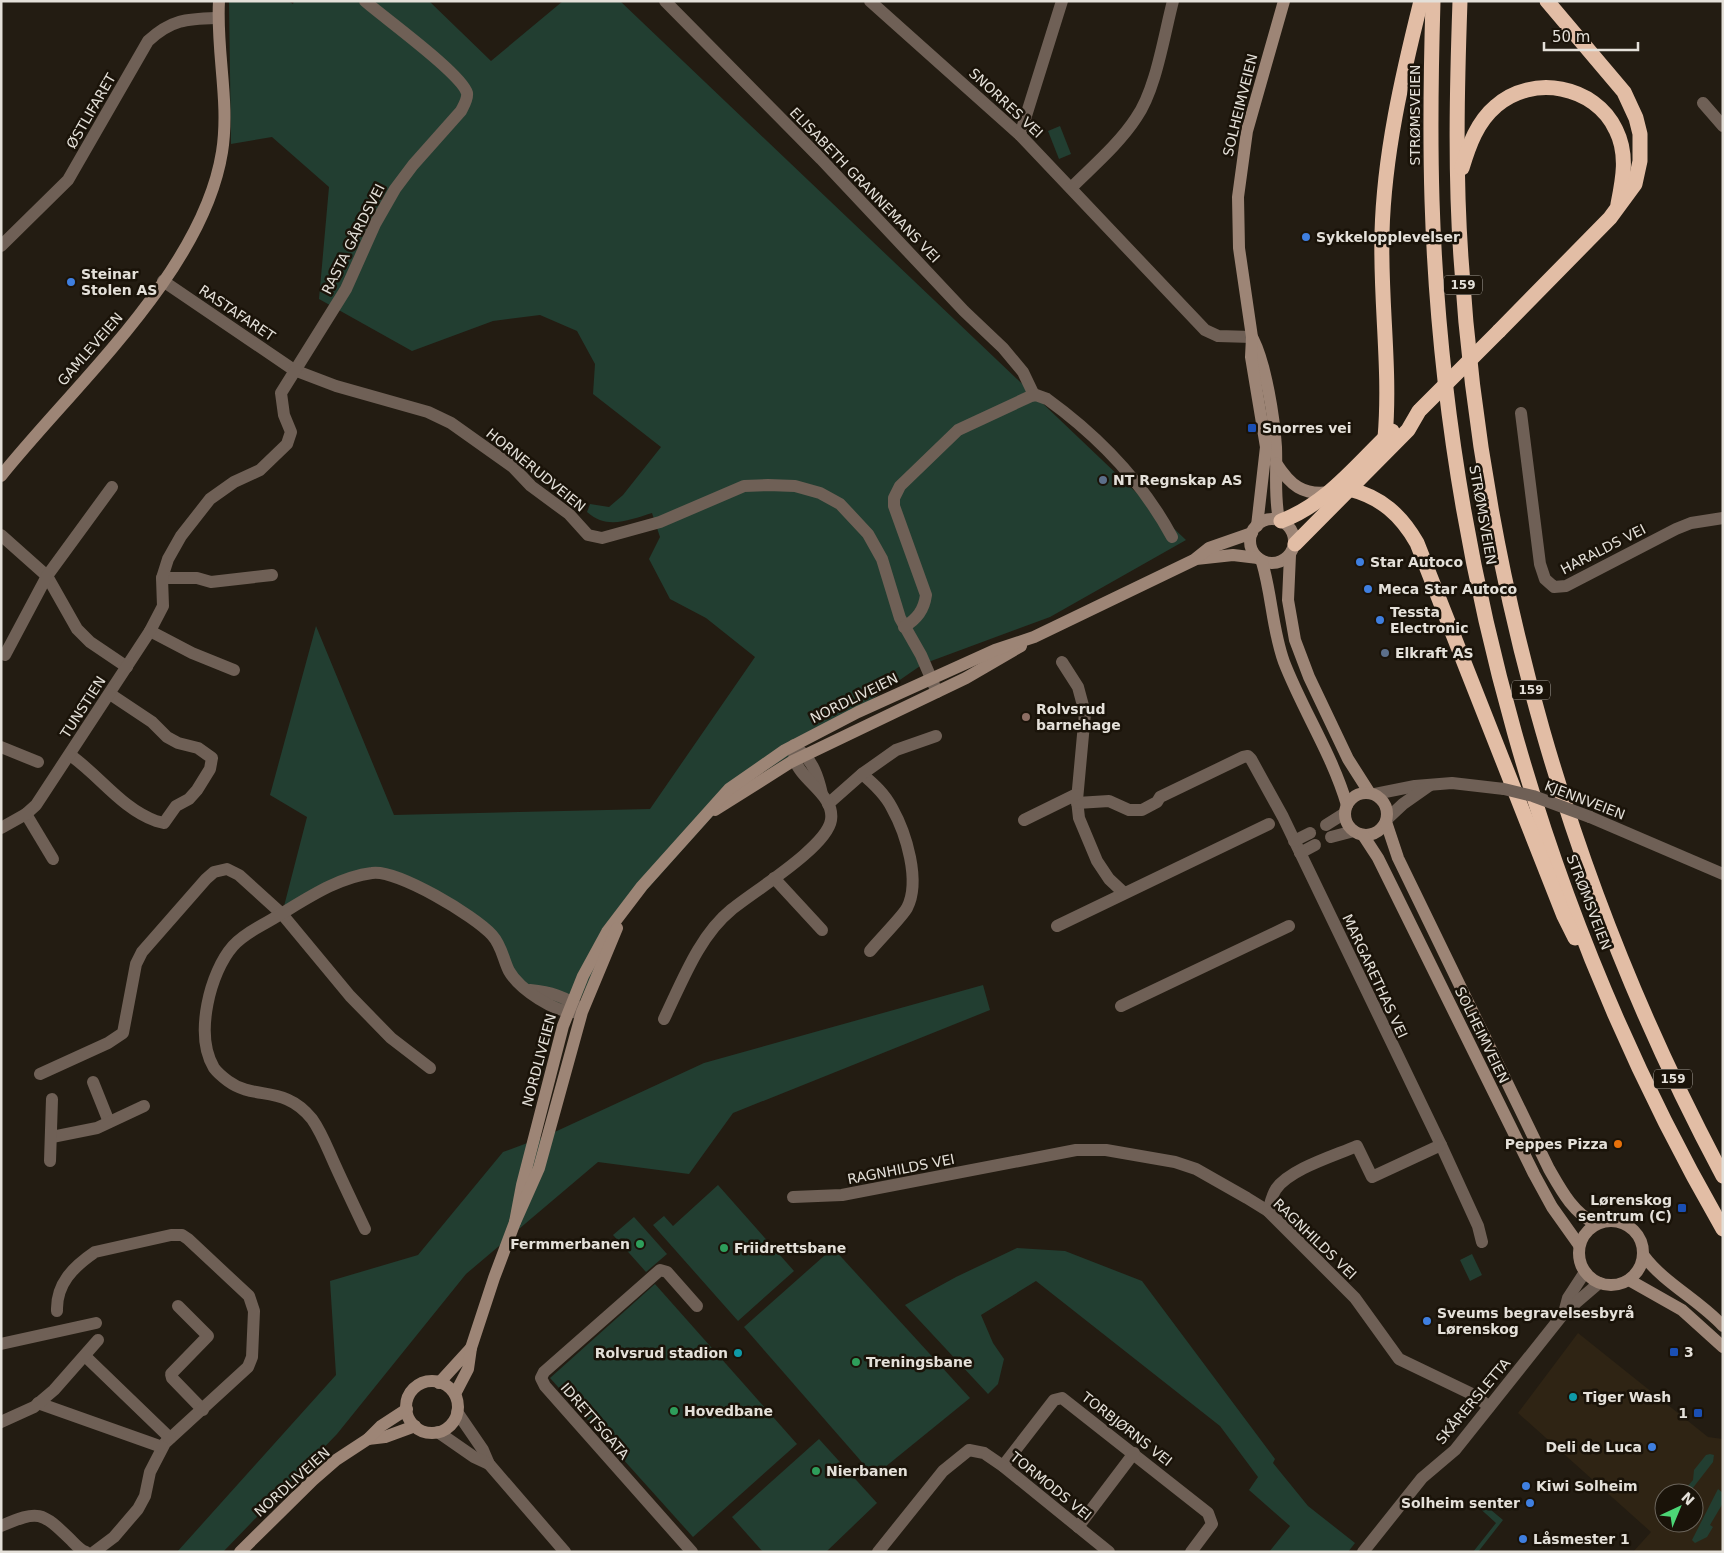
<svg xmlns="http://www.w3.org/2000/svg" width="1724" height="1553" font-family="'DejaVu Sans',sans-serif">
<rect width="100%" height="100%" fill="#231c12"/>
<path fill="#2f2414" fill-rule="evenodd" d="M1578,1333l130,104 15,2v113h-90l18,-20 -133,-119zM1664,1493h30v30h-30z"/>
<g fill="#223e31">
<path d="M229,1h59l5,3 1,-3h135l62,60 72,-60h57l566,539 -136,77 -127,47 -129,89 -56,35 -122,136 -41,87 -52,-25 -30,-51 -107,-62 -28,3 -76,38 25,-97 -37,-22 46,-169 78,189 256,-6 105,-152 -49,-39 -36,-19 -21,-40 11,-22 -8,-24c-23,7 -45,17 -65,-1l3,-8 19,3 14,-12 38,-48 -68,-53 2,-30 -18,-33 -37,-16 -47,6 -81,30 -93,-52 10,-112 -57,-50 -41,7z"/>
<polygon points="1060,126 1071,154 1059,159 1048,131"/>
<polygon points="983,985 990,1010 733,1113 689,1174 598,1162 466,1274 337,1434 223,1552 177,1552 336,1375 330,1281 418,1255 503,1152 546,1136 704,1063"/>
<polygon points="718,1185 794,1271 738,1321 653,1225 664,1216 673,1226"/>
<polygon points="634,1217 667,1254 646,1272 613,1235"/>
<polygon points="833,1248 970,1398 874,1476 744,1327"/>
<polygon points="1017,1248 1065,1251 1142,1281 1275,1459 1273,1463 1308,1506 1355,1543 1348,1552 1269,1552 1290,1526 1249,1490 1258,1477 1220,1426 1036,1281 981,1315 993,1343 1004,1359 998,1384 988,1394 905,1305 956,1277"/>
<polygon points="1472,1254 1482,1275 1470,1281 1460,1260"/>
<polygon points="655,1284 797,1444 693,1537 550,1378"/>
<polygon points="819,1439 877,1503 826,1552 763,1552 732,1517"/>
<polygon points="1710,1454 1714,1455 1713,1462 1689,1493 1682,1493 1693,1480 1694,1470 1706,1455"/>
<polygon points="1718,1489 1723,1493 1723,1503 1710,1525 1713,1527 1707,1537 1695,1543 1692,1540"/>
<polygon points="1479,1500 1503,1520 1478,1552 1473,1552 1496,1523 1475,1504"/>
</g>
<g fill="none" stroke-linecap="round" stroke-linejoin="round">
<g stroke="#6f6056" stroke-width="12">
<polyline points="665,1 821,159 964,311 1003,348 1023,372 1034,395"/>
<polyline points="870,1 1020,135 1205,330 1218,336 1252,337"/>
<polyline points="1703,103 1723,126"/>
<polyline points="1020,135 1062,1"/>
<path d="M1071,188c22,-22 48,-44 65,-70 20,-28 28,-83 37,-117"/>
<path d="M1,246l67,-66 80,-139c24,-22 39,-22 70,-23"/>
<polyline points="163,281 294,370 336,386 428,412 451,423 513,467 531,486 569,514 588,535 602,538 660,522 744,486 768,485 795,486 820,493 840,504 868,534 882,559 900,618 921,655 937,692"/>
<polyline points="1521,413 1540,564 1545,579 1554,587 1566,586 1676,529 1691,523 1723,518"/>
<polyline points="1,535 47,576 77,629 90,642 127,667"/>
<polyline points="162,578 197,578 211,582 272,575"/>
<path d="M904,627c13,-8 20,-17 22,-32l-32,-89v-8l6,-12 58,-56 73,-34 5,-1 11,4c51,37 95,82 125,138"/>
<polyline points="150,631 192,653 234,670"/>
<polyline points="5,655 47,576 112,487"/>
<polyline points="1062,662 1078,687 1085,713 1077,800 1079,818 1097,861 1109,879 1124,893"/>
<polyline points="1,747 38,762"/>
<path d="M798,749c15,12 20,27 24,45"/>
<path d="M70,755c30,21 51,53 86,66l8,2 12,-17 13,-7 8,-9 13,-21 2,-11 -14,-10 -20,-5 -11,-6 -15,-15 -42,-28"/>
<path d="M862,774c12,10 23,20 30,34 14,25 29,73 15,100 -5,9 -29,33 -37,43"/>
<polyline points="1077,803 1109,801 1129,810 1142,810 1157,802 1160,797 1243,757 1248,756 1251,759 1283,817 1441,1145 1478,1226 1482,1242"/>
<polyline points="828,804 862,774 896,750 936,736"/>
<polyline points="26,814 53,859"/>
<polyline points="1024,820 1077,794"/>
<polyline points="1326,825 1345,813"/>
<path d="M1,828l25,-14 10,-9 114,-174 13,-25 -1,-28 6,-19 13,-23 29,-37 24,-17 26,-12 27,-26 4,-12 -7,-17 -3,-22 65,-104 29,-65 20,-35 18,-24 48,-54c3,-6 7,-12 6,-18 -5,-19 -84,-76 -102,-92"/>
<polyline points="1331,837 1354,831"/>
<polyline points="1294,841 1310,833"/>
<polyline points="1300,853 1315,845"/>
<polyline points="774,878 822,930"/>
<polyline points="1057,926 1269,824"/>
<path d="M530,990c19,2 36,6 50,19"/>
<polyline points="1121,1006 1289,926"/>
<path d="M664,1019c18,-37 35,-83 67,-109 23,-19 96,-63 100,-90 4,-25 -30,-39 -36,-60 -1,-5 -1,-11 -1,-15"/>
<polyline points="40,1074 108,1043 123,1033 136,964 142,952 206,879 214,872 227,869 239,875 282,914 350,996 391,1038 430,1068"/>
<polyline points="93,1082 109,1122"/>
<polyline points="52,1137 97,1128 144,1106"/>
<polyline points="50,1161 52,1099"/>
<polyline points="793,1197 842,1195 1076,1150 1106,1150 1175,1162 1196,1169 1247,1198 1268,1211 1355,1298 1399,1359 1476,1396 1489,1407"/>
<path d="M1268,1211c2,-6 4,-16 8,-22 14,-20 58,-33 81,-43l15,31 69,-32"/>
<path d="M365,1229c-10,-21 -20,-42 -30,-64 -7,-15 -13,-32 -23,-46 -28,-35 -57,-18 -84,-38 -4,-3 -11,-9 -14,-13 -20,-33 -4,-96 19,-122 8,-9 20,-16 29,-21 35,-19 70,-47 110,-52 25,-4 103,43 120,62 10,11 11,24 17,36 10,18 47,43 68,41"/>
<polyline points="178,1306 208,1336 171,1374 172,1378 203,1410"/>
<path d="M57,1311c-1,-27 16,-44 38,-59l76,-17h11l6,4 61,57 5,15 -2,46 -4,10 -83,76 -15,29 -5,24 -7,13 -24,28 -20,15"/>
<polyline points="1,1344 96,1323"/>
<polyline points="85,1356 170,1438"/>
<polyline points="38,1403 162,1447"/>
<polyline points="1,1422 34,1407 54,1390 98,1340"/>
<polyline points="1003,1466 1054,1400 1062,1398 1208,1513 1212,1524 1191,1552"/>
<path d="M1,1526c38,-16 40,-15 70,14 4,4 9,10 15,12"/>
<polyline points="1078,1527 1134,1453"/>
<polyline points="692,1552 545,1386 541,1378 544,1372 660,1270 667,1272 697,1306"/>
<polyline points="878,1552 943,1471 969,1450 984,1453 1003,1466 1109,1552"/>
</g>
<g stroke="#6f6056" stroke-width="12">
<polyline points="1375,794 1415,786 1452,783 1504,789"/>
<polyline points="1590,817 1723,874"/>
<polyline points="1387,819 1403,804 1430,785"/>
<polyline points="1564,1313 1568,1298 1585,1272"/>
<polyline points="457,1412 483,1450 489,1464 565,1552"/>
<polyline points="438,1432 474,1457 489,1464"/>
<polyline points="1363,1552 1422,1478 1455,1450 1564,1313 1599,1283"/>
</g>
<g stroke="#9d8576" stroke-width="12">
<path d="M1253,339c13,26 21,78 23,108 1,25 -2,48 3,73"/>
<path d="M1276,463c14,22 27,33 54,29"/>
<path d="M1,476c73,-91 202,-205 221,-324 8,-50 -6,-100 -3,-151"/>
<circle cx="1272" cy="541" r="22"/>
<polyline points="1257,526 1266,447 1251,357 1252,337 1239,248 1238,197 1247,131 1284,1"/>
<polyline points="1290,555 1288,600 1295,640 1309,677 1348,759 1369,792"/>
<polyline points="1196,559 1233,555 1258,558"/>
<path d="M1262,562c10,33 10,67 22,100 19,49 48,92 63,143"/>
<circle cx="1366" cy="814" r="21"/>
<polyline points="715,810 791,762 966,678 1021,646"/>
<path d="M1386,822l12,36 151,311c12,21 24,44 47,55"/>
<polyline points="1363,835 1378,858 1534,1174 1552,1207 1579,1245"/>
<circle cx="1611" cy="1253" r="32"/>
<polyline points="515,1222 522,1185 563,1026 583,976 607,932 642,886 729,789 785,750 858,712 995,650 1034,637 1194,560 1209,548 1252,533"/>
<path d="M1644,1256c20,27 55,44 79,70"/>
<polyline points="1629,1280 1682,1310 1723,1347"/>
<circle cx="432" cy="1407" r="26"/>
<polyline points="439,1383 471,1348"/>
<polyline points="455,1394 468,1369 471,1348 494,1278 515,1222 539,1168 582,1012 617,928"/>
<polyline points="368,1439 385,1437 415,1426"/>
<polyline points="240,1552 313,1480 336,1460 368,1439 381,1426 407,1409"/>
</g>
<g stroke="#e2bda5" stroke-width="15">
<path d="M1433,1c-2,67 -3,133 -1,199 11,358 112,719 291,1029"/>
<path d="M1460,1c-3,86 -5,172 1,257 20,321 111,635 262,918"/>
<path d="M1462,168c7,-23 15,-46 34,-62 36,-32 99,-21 120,24 12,24 7,49 2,74"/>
<polyline points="1499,331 1610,218 1635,184 1640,161 1640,134 1636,118 1624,92 1547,1"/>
<path d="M1385,438c6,-68 -5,-137 -3,-205 2,-78 20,-156 39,-232"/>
<path d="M1349,489c32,8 52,26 68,54l147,373 11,22"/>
<path d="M1281,521c46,-17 76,-57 111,-90"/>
<polyline points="1295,544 1408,430 1419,411"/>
</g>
<polyline stroke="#6f6056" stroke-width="12" points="1504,789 1533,796 1590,817"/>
<polyline stroke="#e2bda5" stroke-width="15" points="1421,409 1499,331"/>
</g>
<g fill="#3f7fe0" stroke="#1a1309" stroke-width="2">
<circle cx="1306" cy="237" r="5"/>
<circle cx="71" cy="282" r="5"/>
<circle cx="1360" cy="562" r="5"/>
<circle cx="1368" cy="589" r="5"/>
<circle cx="1380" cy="620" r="5"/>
<circle cx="1427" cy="1321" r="5"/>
<circle cx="1652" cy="1447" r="5"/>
<circle cx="1526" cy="1486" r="5"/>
<circle cx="1530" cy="1503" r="5"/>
<circle cx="1523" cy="1539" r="5"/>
</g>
<g fill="#1a4fb4" stroke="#1a1309" stroke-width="2">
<rect x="1247" y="423" width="10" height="10" rx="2.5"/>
<rect x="1677" y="1203" width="10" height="10" rx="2.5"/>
<rect x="1669" y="1347" width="10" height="10" rx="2.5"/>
<rect x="1693" y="1408" width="10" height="10" rx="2.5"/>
</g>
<g fill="#5c6f8a" stroke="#1a1309" stroke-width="2">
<circle cx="1103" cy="480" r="5"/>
<circle cx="1385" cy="653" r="5"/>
</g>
<circle fill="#8d6e63" stroke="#1a1309" stroke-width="2" cx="1026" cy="717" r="5"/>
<circle fill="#e8710a" stroke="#1a1309" stroke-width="2" cx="1618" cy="1144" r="5"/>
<g fill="#2e9e5b" stroke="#1a1309" stroke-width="2">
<circle cx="640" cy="1244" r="5"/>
<circle cx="724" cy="1248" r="5"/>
<circle cx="856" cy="1362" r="5"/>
<circle cx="674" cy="1411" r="5"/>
<circle cx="816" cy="1471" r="5"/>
</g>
<g fill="#0f9aa8" stroke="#1a1309" stroke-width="2">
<circle cx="738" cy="1353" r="5"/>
<circle cx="1573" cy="1397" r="5"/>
</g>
<g text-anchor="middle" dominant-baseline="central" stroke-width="5" stroke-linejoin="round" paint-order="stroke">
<g fill="#1a1309" stroke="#a7a29b" stroke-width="1">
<rect x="1444" y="275.5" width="38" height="19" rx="4"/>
<rect x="1512" y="680.5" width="38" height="19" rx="4"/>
<rect x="1654" y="1069.5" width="38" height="19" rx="4"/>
</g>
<g font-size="12" font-weight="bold" fill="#e4e0d9">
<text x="1463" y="285">159</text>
<text x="1531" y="690">159</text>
<text x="1673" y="1079">159</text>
</g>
<g font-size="14" fill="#e4e0d9" stroke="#1a1309">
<text transform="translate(1006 103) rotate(43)">SNORRES VEI</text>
<text transform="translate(1240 105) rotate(-76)">SOLHEIMVEIEN</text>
<text transform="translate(91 111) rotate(-60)">ØSTLIFARET</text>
<text transform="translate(1415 115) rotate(-90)">STRØMSVEIEN</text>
<text transform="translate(865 185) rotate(46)">ELISABETH GRANNEMANS VEI</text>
<text transform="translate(353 239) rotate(-63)">RASTA GÅRDSVEI</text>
<text transform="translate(237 313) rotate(34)">RASTAFARET</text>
<text transform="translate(90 349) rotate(-49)">GAMLEVEIEN</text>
<text transform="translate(536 470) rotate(39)">HORNERUDVEIEN</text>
<text transform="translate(1483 515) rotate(80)">STRØMSVEIEN</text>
<text transform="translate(1603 549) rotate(-27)">HARALDS VEI</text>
<text transform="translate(854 698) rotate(-26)">NORDLIVEIEN</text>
<text transform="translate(83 707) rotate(-57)">TUNSTIEN</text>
<text transform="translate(1585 800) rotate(21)">KJENNVEIEN</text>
<text transform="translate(1589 902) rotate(69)">STRØMSVEIEN</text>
<text transform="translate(1375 976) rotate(65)">MARGARETHAS VEI</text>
<text transform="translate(1482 1035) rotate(64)">SOLHEIMVEIEN</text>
<text transform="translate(539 1060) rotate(-75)">NORDLIVEIEN</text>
<text transform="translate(901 1169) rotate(-11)">RAGNHILDS VEI</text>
<text transform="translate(1315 1239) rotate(44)">RAGNHILDS VEI</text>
<text transform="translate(1473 1401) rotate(-50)">SKÅRERSLETTA</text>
<text transform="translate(595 1421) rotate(49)">IDRETTSGATA</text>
<text transform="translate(1127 1429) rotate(38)">TORBJØRNS VEI</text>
<text transform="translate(292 1482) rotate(-42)">NORDLIVEIEN</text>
<text transform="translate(1051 1486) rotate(39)">TORMODS VEI</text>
</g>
<g font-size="14" font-weight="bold" fill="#e4e0d9" stroke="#1a1309" text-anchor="start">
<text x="1316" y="237">Sykkelopplevelser</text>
<text x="81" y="274">Steinar<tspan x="81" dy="16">Stolen AS</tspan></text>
<text x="1262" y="428">Snorres vei</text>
<text x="1113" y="480">NT Regnskap AS</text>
<text x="1370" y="562">Star Autoco</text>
<text x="1378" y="589">Meca Star Autoco</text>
<text x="1390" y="612">Tessta<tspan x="1390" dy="16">Electronic</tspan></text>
<text x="1395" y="653">Elkraft AS</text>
<text x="1036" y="709">Rolvsrud<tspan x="1036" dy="16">barnehage</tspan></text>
<text x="1608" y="1144" text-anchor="end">Peppes Pizza</text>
<text x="1672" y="1200" text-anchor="end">Lørenskog<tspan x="1672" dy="16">sentrum (C)</tspan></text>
<text x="630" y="1244" text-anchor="end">Fermmerbanen</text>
<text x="734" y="1248">Friidrettsbane</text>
<text x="1437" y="1313">Sveums begravelsesbyrå<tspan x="1437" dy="16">Lørenskog</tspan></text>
<text x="1684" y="1352">3</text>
<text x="728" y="1353" text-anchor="end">Rolvsrud stadion</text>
<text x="866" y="1362">Treningsbane</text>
<text x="1583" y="1397">Tiger Wash</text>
<text x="684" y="1411">Hovedbane</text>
<text x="1688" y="1413" text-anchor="end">1</text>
<text x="1642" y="1447" text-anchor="end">Deli de Luca</text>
<text x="826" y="1471">Nierbanen</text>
<text x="1536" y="1486">Kiwi Solheim</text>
<text x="1520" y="1503" text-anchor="end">Solheim senter</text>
<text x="1533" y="1539">Låsmester 1</text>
</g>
</g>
<rect width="1724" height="1553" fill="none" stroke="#e4e0d9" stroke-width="5"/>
<g transform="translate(1679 1508) rotate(44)"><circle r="24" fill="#1a1309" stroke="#6b655c"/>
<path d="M0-4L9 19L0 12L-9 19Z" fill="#4cd676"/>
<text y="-8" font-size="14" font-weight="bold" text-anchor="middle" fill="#e4e0d9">N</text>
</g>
<path d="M1544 42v8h94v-8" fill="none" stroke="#e4e0d9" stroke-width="2.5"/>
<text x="1552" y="42" font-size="15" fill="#e4e0d9" stroke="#1a1309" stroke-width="4" paint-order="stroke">50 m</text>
</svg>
